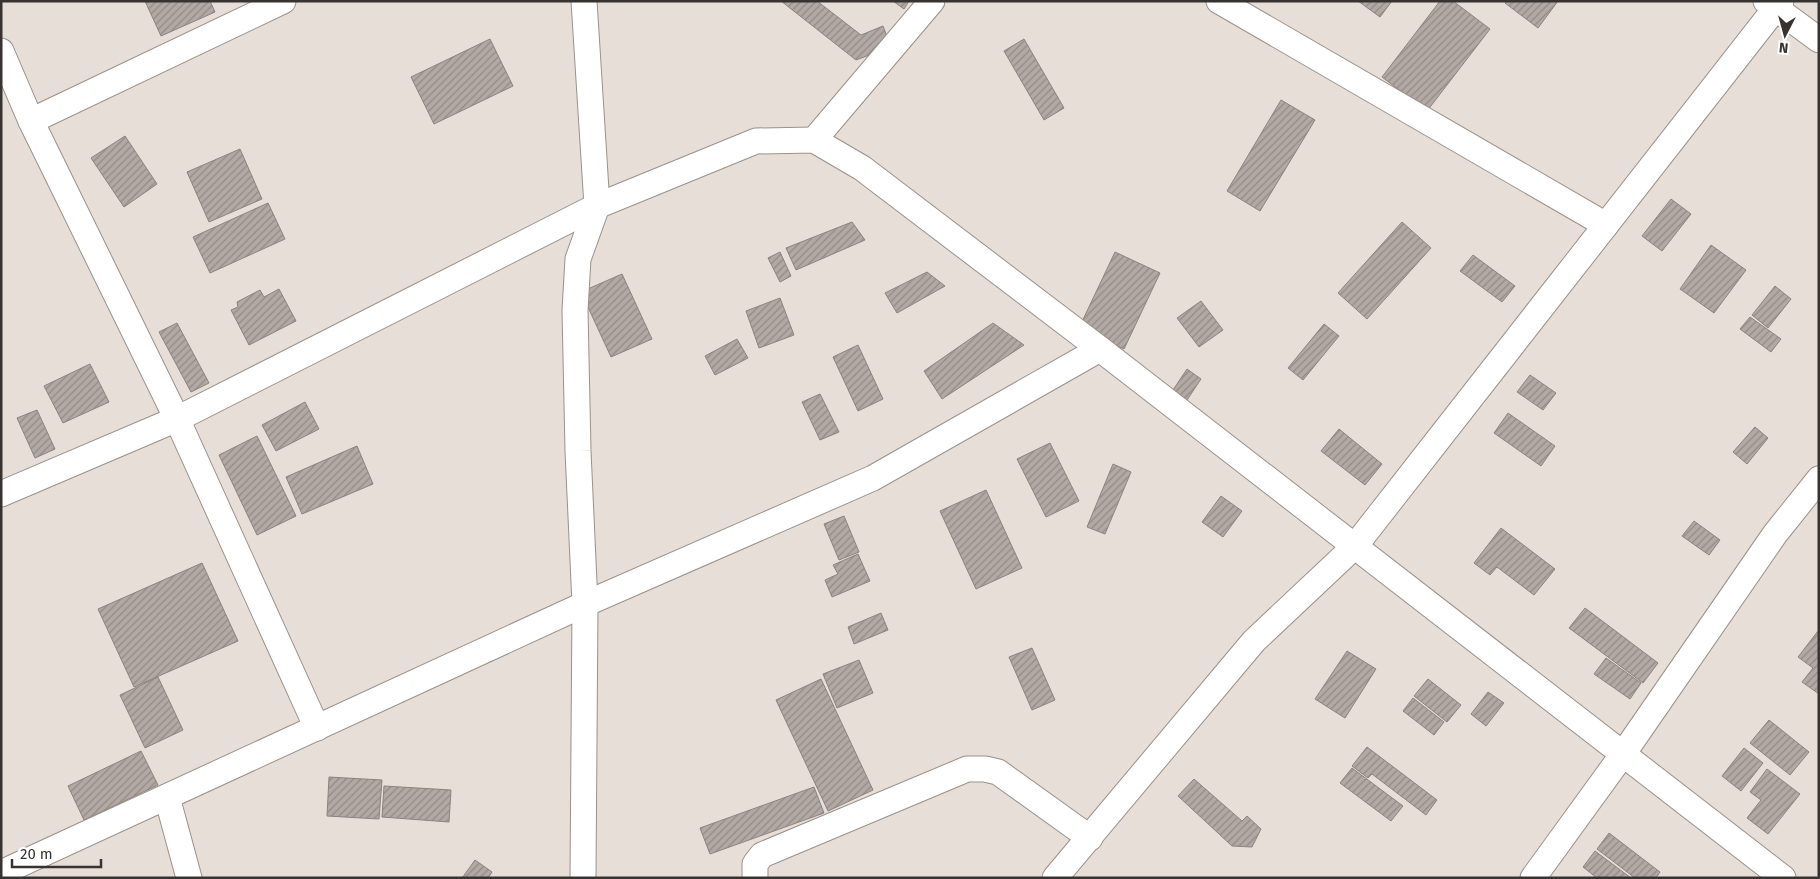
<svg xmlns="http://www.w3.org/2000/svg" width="1820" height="879" font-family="'Fira Sans',sans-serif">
<defs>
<pattern id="building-hatch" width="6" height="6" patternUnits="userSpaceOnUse" patternTransform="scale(1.25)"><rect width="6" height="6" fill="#b3a9a4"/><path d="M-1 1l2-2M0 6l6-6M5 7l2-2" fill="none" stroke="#928a86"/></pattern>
</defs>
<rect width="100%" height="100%" fill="#e8ded8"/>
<g fill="url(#building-hatch)" stroke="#8d837e">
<polygon points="145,1 210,1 215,12 161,36"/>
<polygon points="781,1 817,1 861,35 883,26 891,47 856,60"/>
<polygon points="893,1 909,1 904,9"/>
<polygon points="1358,1 1392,1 1380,17"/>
<polygon points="1440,1 1453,1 1490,29 1427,111 1382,77"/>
<polygon points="1507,1 1558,1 1538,28 1505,3"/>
<polygon points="490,39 513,86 434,124 411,77"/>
<polygon points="1024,39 1064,108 1044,120 1004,51"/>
<polygon points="1281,100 1315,120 1260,211 1227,191"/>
<polygon points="125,136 157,184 124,207 91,158"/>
<polygon points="240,149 262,199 209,222 187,172"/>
<polygon points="1671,199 1691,214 1662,251 1642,236"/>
<polygon points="268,203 285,239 210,273 193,237"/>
<polygon points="852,222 865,240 796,270 786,248"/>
<polygon points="1402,222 1431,248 1367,319 1338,293"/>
<polygon points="1711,245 1746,270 1714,313 1680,289"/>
<polygon points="780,252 791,276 780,282 768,258"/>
<polygon points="1115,252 1160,273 1124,349 1079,328"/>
<polygon points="1473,255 1515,286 1502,302 1460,271"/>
<polygon points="927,272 945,286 897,313 885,293"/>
<polygon points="622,274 652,339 611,357 581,292"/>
<polygon points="1775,286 1791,299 1768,328 1752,315"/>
<polygon points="279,289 296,321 249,345 231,310 238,307 237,302 260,290 264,297"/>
<polygon points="780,298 794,335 759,348 746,311"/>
<polygon points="1201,301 1223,330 1199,347 1177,318"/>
<polygon points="1750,317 1781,339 1771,352 1740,329"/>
<polygon points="177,323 209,383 191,392 159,332"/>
<polygon points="993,323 1024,345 942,399 924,371"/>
<polygon points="1324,324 1339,336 1303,380 1288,368"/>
<polygon points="737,339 748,358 715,375 705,356"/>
<polygon points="858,345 883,399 858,411 833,357"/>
<polygon points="90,364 109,402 63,423 44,386"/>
<polygon points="1187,369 1201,379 1185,403 1171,393"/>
<polygon points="1530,375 1556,393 1543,410 1517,392"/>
<polygon points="820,394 839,432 820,440 802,402"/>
<polygon points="305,402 319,429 276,451 262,425"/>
<polygon points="37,410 55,449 35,458 17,418"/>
<polygon points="1508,413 1555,446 1541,466 1494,433"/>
<polygon points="1755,427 1768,438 1747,464 1733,452"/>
<polygon points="1339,429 1382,464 1365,485 1321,451"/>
<polygon points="257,436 296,516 257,535 219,455"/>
<polygon points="1050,443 1079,501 1046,517 1017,459"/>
<polygon points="357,446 373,484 302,514 286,477"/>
<polygon points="1113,464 1131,472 1105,534 1087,527"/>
<polygon points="986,490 1022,568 976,589 940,511"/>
<polygon points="1221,496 1242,511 1223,537 1202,522"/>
<polygon points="844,516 859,552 839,560 824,524"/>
<polygon points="1694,521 1720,540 1709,555 1682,536"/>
<polygon points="1501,528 1555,569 1534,595 1497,567 1490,575 1474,563"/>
<polygon points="858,554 870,581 832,597 825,580 838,574 833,565"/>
<polygon points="202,563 238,641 134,687 98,609"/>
<polygon points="1585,608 1658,663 1643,683 1569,628"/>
<polygon points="881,613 888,630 854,644 848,627"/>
<polygon points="1818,631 1819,632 1819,694 1802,682 1813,668 1798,657"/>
<polygon points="1032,648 1055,700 1032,710 1009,657"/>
<polygon points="1347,651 1376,669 1345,718 1315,699"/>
<polygon points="1606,658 1641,683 1630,699 1594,674"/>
<polygon points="859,660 873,693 837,708 823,674"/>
<polygon points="158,677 183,730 145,748 120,695"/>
<polygon points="821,679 873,790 828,811 776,700"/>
<polygon points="1428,679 1461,705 1447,722 1414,696"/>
<polygon points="1488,692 1504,703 1486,726 1471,714"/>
<polygon points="1413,698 1444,722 1434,735 1403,711"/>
<polygon points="1769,720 1809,752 1790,775 1750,743"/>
<polygon points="1367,747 1437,800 1426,815 1372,774 1368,778 1352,766"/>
<polygon points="1744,748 1763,763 1741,791 1722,776"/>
<polygon points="141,751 158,785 84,820 68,786"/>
<polygon points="1352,768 1403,806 1391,821 1340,783"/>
<polygon points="1767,769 1800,794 1768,834 1747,818 1761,800 1750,792"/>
<polygon points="329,777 382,780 379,819 327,816"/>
<polygon points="1194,779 1242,821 1247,816 1261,829 1252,847 1232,846 1178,796"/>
<polygon points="384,786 451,790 449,822 382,817"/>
<polygon points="814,787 824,813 710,854 700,828"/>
<polygon points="1609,833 1660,872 1656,878 1635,878 1597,849"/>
<polygon points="1595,851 1631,878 1597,878 1583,867"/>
<polygon points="475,860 492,872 488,878 462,878"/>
</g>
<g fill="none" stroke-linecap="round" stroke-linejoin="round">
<defs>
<g id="minor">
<polyline points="1219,1 1606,225"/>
<polyline points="1766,1 1819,40"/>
<polyline points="1,51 31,121 177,419 317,728"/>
<polyline points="31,121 283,1"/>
<polyline points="814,140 932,1"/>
<polyline points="1,494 177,419 597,206 756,141 814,140 862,168 1100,349 1783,878"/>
<polyline points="167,797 189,878"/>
<polyline points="1,873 585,604 873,478 1100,349"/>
<polyline points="583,878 585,604 578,451 575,310 578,259 597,206 584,1"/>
<polyline points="755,878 755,864 762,855 967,769 985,769 998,772 1090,838"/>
<polyline points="1055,878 1254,641 1355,546 1781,1"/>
<polyline points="1533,878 1623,754 1775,534 1819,479"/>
</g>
</defs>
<use href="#minor" stroke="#9a918b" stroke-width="27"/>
<use href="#minor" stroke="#fff" stroke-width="25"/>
</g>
<rect width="1820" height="879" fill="none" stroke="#373331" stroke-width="5"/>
<g transform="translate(1785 35) rotate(186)" stroke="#ffffff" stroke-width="4" paint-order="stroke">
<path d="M0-4L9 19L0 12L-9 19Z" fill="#373331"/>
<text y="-8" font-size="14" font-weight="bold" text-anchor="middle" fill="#373331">N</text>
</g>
<path d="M12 859v8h89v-8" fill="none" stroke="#373331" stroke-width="2.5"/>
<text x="20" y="859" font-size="15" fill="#373331" stroke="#ffffff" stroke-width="4" paint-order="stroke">20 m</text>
</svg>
